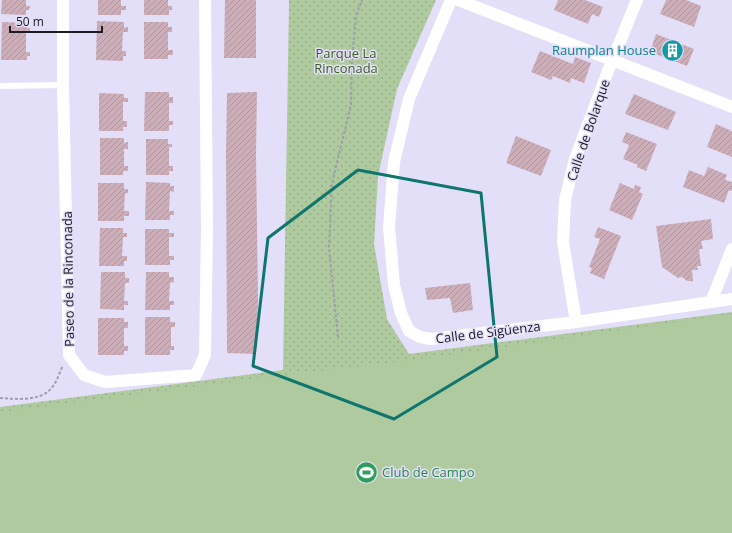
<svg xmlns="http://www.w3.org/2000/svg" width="732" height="533" font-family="'Open Sans',sans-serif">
<defs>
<pattern id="green-dots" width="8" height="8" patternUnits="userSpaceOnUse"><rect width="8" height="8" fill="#aeca9e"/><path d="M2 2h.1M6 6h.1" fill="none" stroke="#95ad88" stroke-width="1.8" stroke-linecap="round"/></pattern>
<pattern id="building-hatch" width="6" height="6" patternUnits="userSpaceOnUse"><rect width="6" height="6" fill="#cbaeb8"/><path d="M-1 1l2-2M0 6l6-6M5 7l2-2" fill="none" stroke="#ae959e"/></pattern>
</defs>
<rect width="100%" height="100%" fill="#e4dff9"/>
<polygon fill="url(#green-dots)" points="289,0 436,0 397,89 378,176 374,244 387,319 409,354 732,312 732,533 0,533 0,407 283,370"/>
<polygon fill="#aeca9e" points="732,314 732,533 0,533 0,412 283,375 413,360"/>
<g fill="url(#building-hatch)">
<polygon points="2,0 26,0 26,6 30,6 29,10 26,10 26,15 1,14"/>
<polygon points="98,0 121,0 121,6 126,6 126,10 121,10 121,15 98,15"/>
<polygon points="144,0 168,0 168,6 172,6 172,10 169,10 169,15 144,15"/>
<polygon points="225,0 256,0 256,58 224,58"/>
<polygon points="558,0 585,0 603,7 599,17 592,14 588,24 554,10"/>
<polygon points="666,0 686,0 701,6 694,27 660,14"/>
<polygon points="97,21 124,22 124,28 128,27 128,32 123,32 122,51 126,51 126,56 123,56 123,61 96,60"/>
<polygon points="2,22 27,23 27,28 30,28 30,32 26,32 26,52 30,52 30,56 27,56 27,60 1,60"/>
<polygon points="144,22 168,22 168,27 172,27 172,32 168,32 168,50 173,50 173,55 168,55 168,59 144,59"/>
<polygon points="656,34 694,49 687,66 650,52"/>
<polygon points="540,51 573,64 575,57 591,63 584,83 571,78 570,83 553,76 551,80 531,72"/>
<polygon points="145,92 169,92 169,97 173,97 173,103 169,103 169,121 173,121 173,125 169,125 169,131 144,131"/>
<polygon points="257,92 256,152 258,301 256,354 227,353 226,152 227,93"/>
<polygon points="99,93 124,94 124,98 128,98 128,102 123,102 123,121 127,121 127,127 123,127 123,131 99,131"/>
<polygon points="634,94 676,112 668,130 625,114"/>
<polygon points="716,124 732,131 732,157 707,147"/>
<polygon points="626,132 657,144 646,171 637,167 638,165 623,159 629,145 622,142"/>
<polygon points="516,136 551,150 541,176 506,163"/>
<polygon points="100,138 124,138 124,143 128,142 128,149 124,149 124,166 128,166 128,171 123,171 123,175 100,175"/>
<polygon points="146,139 168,139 168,144 172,144 172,147 169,147 169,166 173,166 173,171 169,171 169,175 146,175"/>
<polygon points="708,167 727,175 725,180 732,182 732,191 729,190 724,203 683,187 689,170 704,176"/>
<polygon points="146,182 170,183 170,186 174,186 174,192 170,191 169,211 174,211 174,215 170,215 170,220 145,220"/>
<polygon points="98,183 124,183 124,189 128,189 128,193 125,193 124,211 129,211 129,216 124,216 124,221 98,221"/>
<polygon points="620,183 634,189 635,185 641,187 639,192 643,194 632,220 609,210"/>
<polygon points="711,219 713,239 701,241 703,249 699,249 701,266 697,266 698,270 692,270 693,281 687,281 682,277 678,278 662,267 656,226"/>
<polygon points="598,227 621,236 604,279 590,273 592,268 589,267 600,239 594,237"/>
<polygon points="100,228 123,228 123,233 127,233 127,237 123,237 122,256 127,256 127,261 124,261 124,266 99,266"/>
<polygon points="145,229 169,229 169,233 174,233 174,237 169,237 169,256 174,256 174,260 170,260 170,265 145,265"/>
<polygon points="101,272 125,272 125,278 129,278 129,283 125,283 124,301 128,301 128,305 124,305 124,310 100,309"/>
<polygon points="146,272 169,272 169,277 174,277 174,282 170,283 169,301 174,301 174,305 170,305 170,310 145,310"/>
<polygon points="470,283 473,310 453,313 450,298 427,300 425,288"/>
<polygon points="145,317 170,317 170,322 175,322 175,327 171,327 171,346 174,346 174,350 170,350 170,355 145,355"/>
<polygon points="98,318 124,318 124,322 128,322 128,328 124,328 124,346 128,346 128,351 124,351 124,355 98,355"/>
</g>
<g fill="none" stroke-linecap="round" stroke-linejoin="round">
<g stroke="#a09cb0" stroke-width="2" stroke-dasharray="3 2" stroke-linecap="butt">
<polyline points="338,337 329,248 332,183 351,105 352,60 356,15 362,0"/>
<path d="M0,398c16,1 43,4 53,-12 5,-6 6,-14 10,-20"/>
</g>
<polyline stroke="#fff" stroke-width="6" points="0,86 63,85"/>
<g stroke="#fff" stroke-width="12">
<polyline points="63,0 63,85 69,355 84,375 105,382 196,375 205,355 207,228 205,0"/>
<polyline points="451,0 409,99 394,162 389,227 394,285 401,313 409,331 420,337 431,339 576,322"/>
<polyline points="458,0 732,107"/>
<polyline points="637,0 608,71 575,159 565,200 563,242 576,322 732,299"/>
<polyline points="711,302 732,249"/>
</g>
</g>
<path fill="none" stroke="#0f766e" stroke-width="3" stroke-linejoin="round" d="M358,170l123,23 16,164 -103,62 -141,-53 15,-128z"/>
<defs>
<symbol id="building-disc" viewBox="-11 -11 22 22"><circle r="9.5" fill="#0f9aa8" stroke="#e4dff9"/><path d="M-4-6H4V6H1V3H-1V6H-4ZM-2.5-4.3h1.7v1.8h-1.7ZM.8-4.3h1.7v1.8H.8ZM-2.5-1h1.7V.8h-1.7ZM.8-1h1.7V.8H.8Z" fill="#fff"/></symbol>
<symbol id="stadium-disc" viewBox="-11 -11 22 22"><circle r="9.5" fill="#2e9e5b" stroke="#e4dff9"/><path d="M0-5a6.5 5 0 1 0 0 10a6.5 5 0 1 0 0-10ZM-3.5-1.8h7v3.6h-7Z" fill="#fff"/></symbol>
</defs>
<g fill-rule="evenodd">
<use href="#building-disc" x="660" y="38" width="25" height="25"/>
<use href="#stadium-disc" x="354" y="460" width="25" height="25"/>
</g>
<g text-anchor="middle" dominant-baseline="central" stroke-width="3" stroke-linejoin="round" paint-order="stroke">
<g font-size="13" fill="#0d838f" stroke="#e4dff9" text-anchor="end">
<text x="656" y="50">Raumplan House</text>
</g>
<g font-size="13" fill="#395e1d" stroke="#e4dff9">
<text x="346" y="53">Parque La<tspan x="346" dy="15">Rinconada</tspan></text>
</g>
<g font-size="13" fill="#1c1a23" stroke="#e4dff9">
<text transform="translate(588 130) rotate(-71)">Calle de Bolarque</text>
<text transform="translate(68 279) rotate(-91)">Paseo de la Rinconada</text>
<text transform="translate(488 332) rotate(-7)">Calle de Sigüenza</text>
</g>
<g font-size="13" fill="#27864d" stroke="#e4dff9" text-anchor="start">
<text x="382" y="472">Club de Campo</text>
</g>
</g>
<path d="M10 26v6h92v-6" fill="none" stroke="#1c1a23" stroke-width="2"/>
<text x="16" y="26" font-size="12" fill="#1c1a23" stroke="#e4dff9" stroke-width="3" paint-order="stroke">50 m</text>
</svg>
